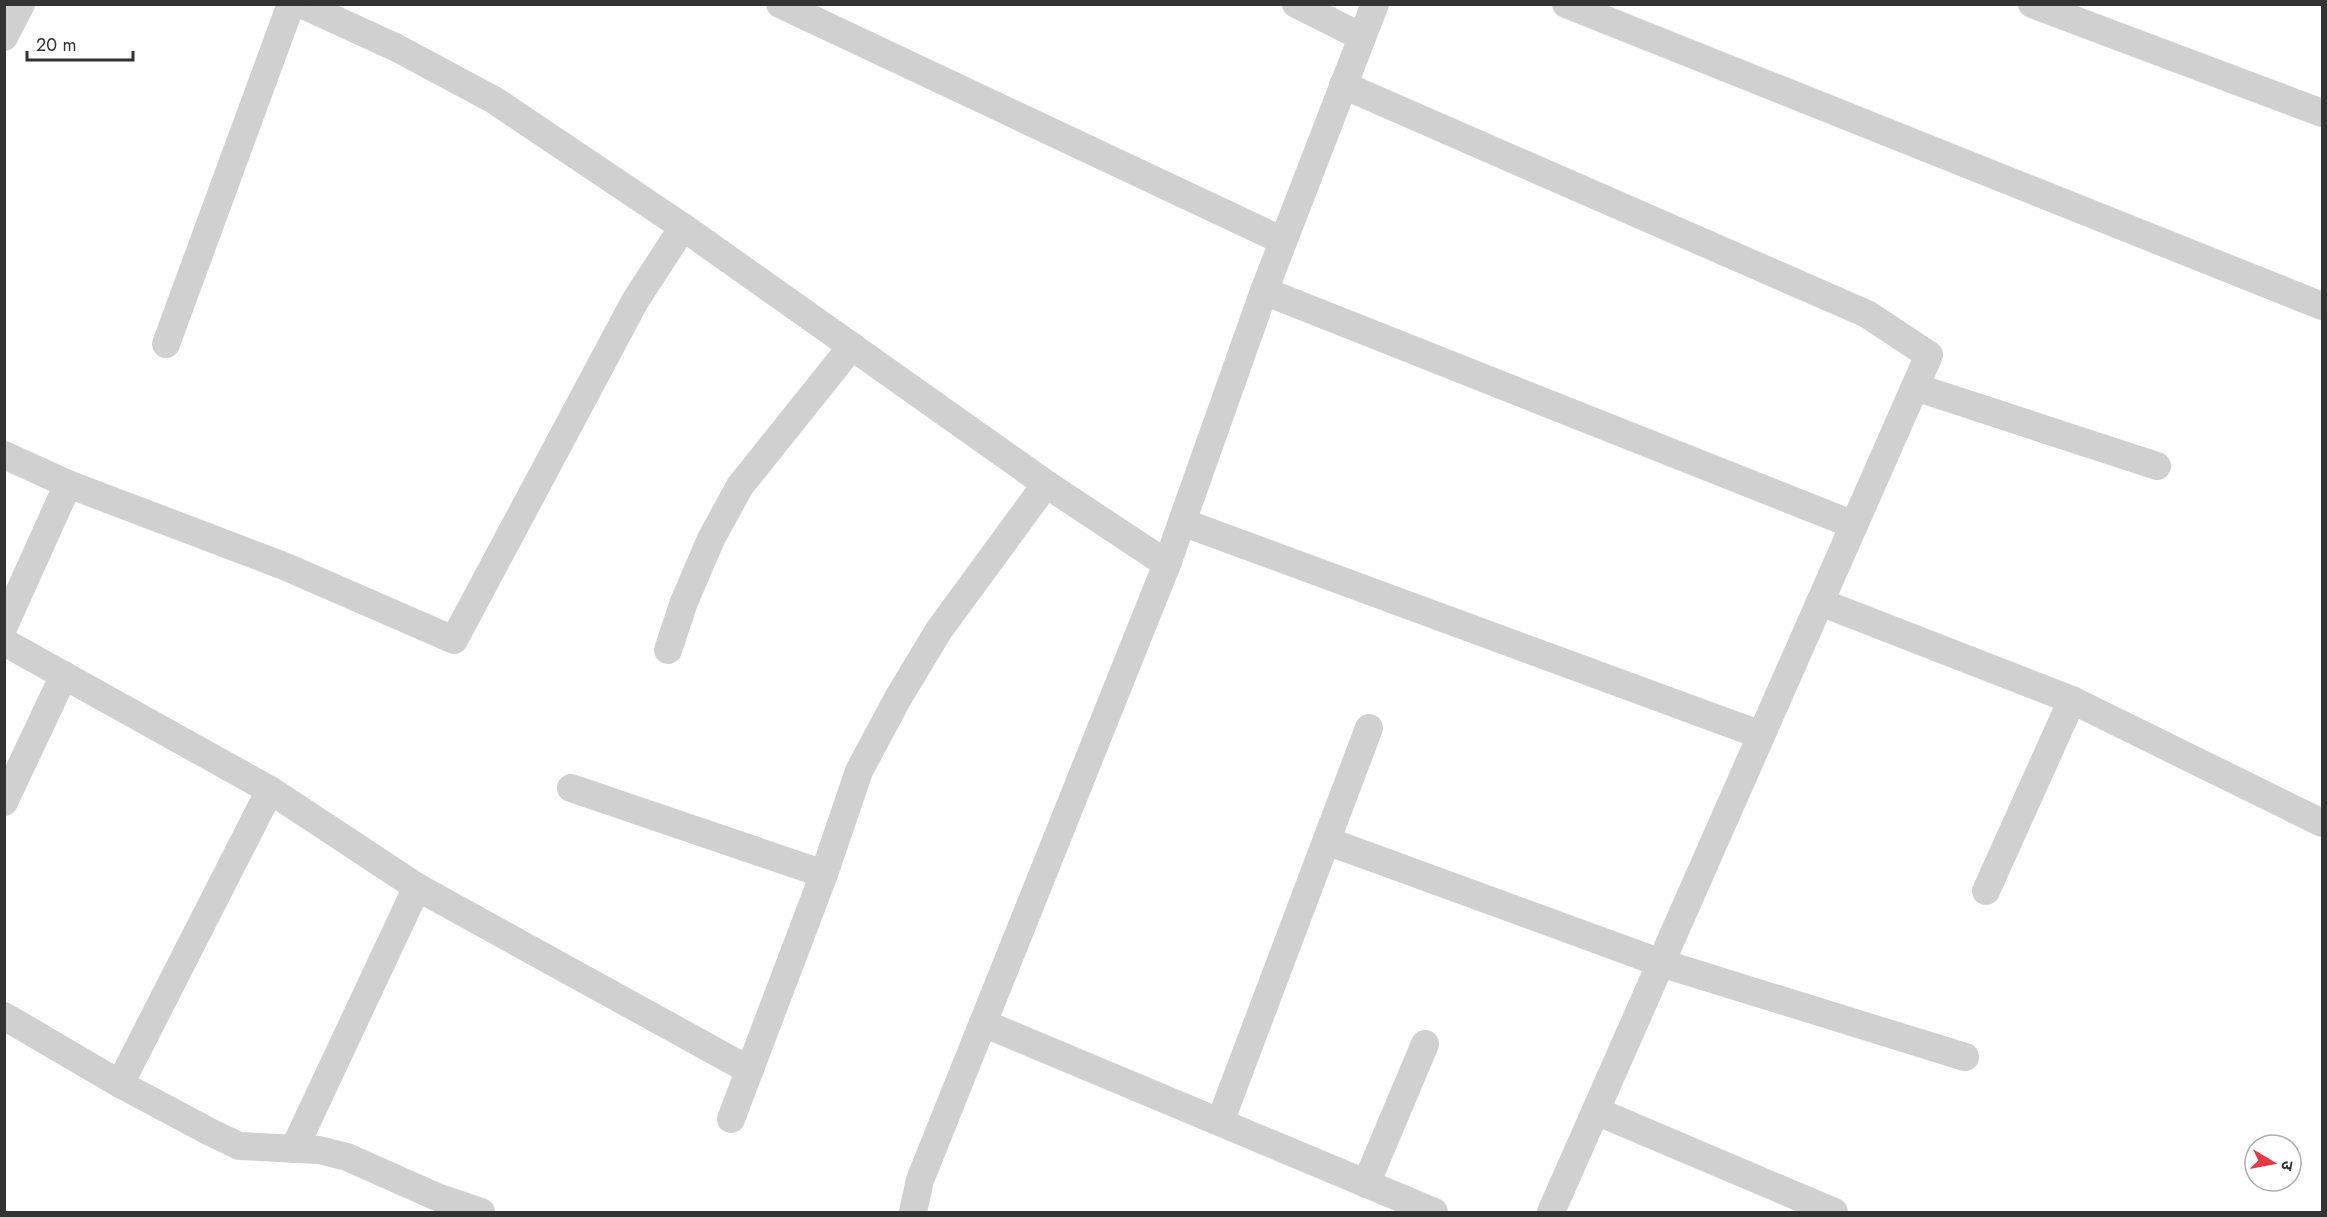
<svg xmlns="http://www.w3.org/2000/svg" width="2327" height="1217" font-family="Jost,'Noto Sans Devanagari',sans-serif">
<rect width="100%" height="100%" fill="#fff"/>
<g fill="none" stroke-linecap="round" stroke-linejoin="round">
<g stroke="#d0d0d0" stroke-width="28">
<polyline points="301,4 397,48 494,100 683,227 1046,484 1167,564"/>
<polyline points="780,4 1283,241"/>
<polyline points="1296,4 1362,37"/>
<polyline points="1566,4 2322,306"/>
<polyline points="2032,4 2322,113"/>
<polyline points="4,37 21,4"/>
<polyline points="1343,85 1867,314 1929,355 1551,1212"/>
<polyline points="1264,291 1854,525"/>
<polyline points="166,344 291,4"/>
<polyline points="1915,387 2157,466"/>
<polyline points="4,455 68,484 284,566 454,640 635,301 683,227"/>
<polyline points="1182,522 1761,735"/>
<polyline points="1820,602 2072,700 2322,823"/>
<polyline points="4,626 68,484"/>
<polyline points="4,642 270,790 417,887 749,1070"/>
<polyline points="668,650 684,602 711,539 740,486 852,346"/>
<polyline points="571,788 824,874"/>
<polyline points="4,802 64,675"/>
<polyline points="1327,841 1661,963 1965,1057"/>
<polyline points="1986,891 2072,700"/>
<polyline points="4,1016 120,1084 210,1132 239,1146 319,1150 347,1157 437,1197 481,1212"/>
<polyline points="983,1023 1434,1212"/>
<polyline points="120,1084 270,790"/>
<polyline points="1596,1111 1834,1212"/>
<polyline points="731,1119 824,874 859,771 898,698 939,630 1046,484"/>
<polyline points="1220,1122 1369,728"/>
<polyline points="294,1149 417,887"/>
<polyline points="1366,1184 1425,1044"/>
<polyline points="913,1212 920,1180 1167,564 1264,291 1375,4"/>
</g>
</g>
<rect width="2327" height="1217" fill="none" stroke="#333333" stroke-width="12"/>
<g transform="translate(2273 1163) rotate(100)"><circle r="28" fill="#ffffff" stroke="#adadad" stroke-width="1.5"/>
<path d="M0-4.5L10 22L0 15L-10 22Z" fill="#e63946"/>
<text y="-9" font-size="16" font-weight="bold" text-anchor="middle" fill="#333333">उ</text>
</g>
<path d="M27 51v9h106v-9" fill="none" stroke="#333333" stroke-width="3"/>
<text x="36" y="51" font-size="18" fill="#333333" stroke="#ffffff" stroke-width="4.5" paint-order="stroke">20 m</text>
</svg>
